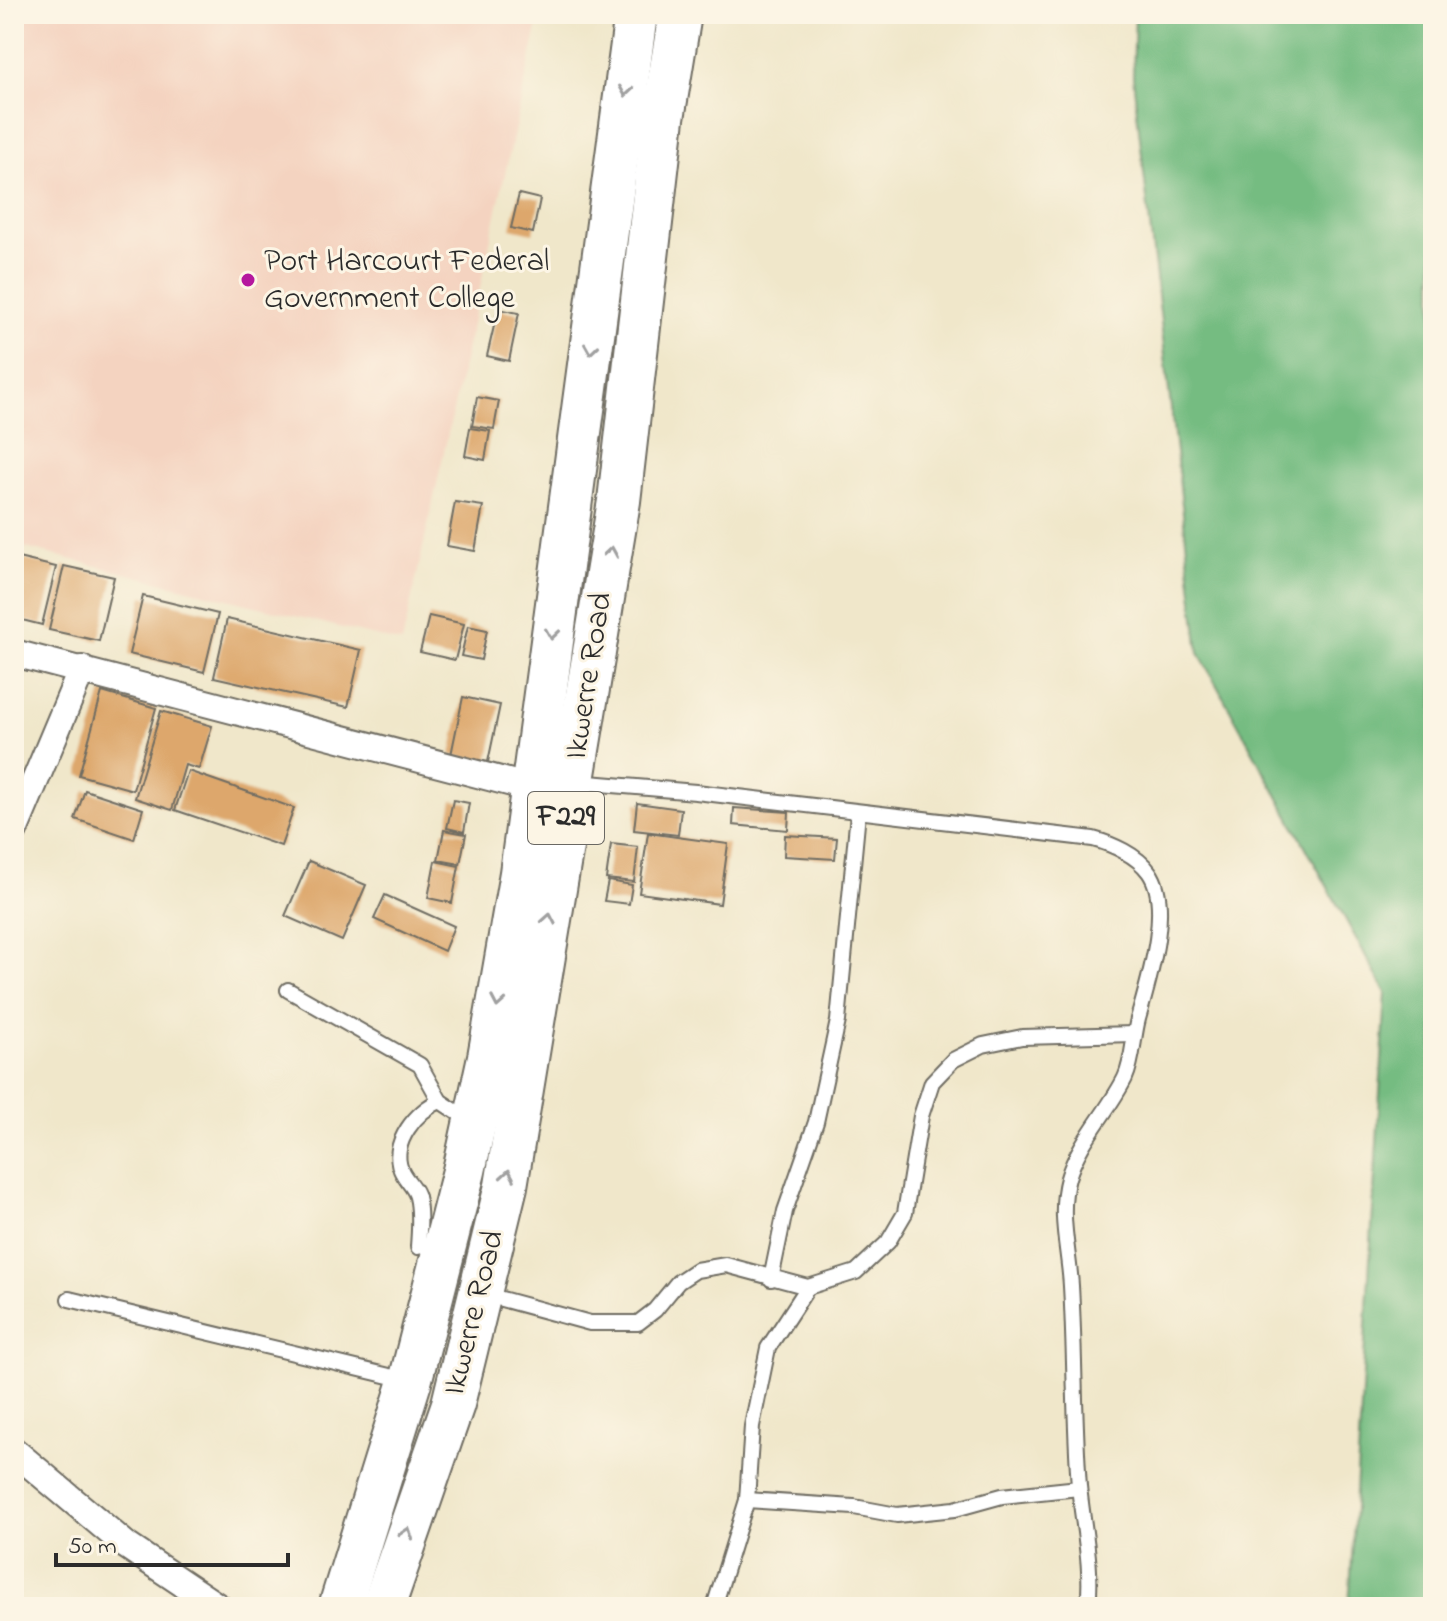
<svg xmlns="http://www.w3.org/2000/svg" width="1447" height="1621" font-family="'Indie Flower',sans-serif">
<rect width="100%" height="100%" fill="#fcf5e5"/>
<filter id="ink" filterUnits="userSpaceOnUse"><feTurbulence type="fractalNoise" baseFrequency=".0125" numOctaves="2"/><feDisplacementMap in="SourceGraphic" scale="16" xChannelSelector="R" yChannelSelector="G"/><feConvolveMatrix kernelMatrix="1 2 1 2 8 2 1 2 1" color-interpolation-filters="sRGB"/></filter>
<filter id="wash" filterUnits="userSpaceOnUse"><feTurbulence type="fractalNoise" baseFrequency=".006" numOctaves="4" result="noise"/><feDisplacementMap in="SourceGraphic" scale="32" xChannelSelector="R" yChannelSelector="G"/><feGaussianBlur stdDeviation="1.8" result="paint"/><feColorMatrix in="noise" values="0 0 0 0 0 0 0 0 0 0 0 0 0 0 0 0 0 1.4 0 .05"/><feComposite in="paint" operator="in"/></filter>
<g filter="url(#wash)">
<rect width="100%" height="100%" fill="#f0e7ca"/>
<polygon fill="#f4d3c0" points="14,14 540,14 402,643 14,545"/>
<polygon fill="#74bc81" stroke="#507456" stroke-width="2" points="1135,14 1433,14 1433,1607 1349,1607 1386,993 1199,653 1133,77"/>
<g id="blocks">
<g fill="#dda76c">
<polygon points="519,194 540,199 533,233 511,228"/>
<polygon points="498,309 519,313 509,361 487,356"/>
<polygon points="477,397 499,401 494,429 472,426"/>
<polygon points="470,428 490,431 485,460 465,456"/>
<polygon points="455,502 483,506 475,551 447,546"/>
<polygon points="14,557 56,567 42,625 14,618"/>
<polygon points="64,566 114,577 99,641 49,630"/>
<polygon points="143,596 218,614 204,672 129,654"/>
<polygon points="429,616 464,624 455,660 420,652"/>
<polygon points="227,619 361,650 348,707 214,677"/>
<polygon points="468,626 487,630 481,660 461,656"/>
<polygon points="102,692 156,708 133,790 79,775"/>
<polygon points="463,697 500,705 488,762 451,755"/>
<polygon points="161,711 212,726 199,769 185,765 172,810 135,798"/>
<polygon points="188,771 294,808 281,846 175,810"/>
<polygon points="85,790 143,809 134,839 75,819"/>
<polygon points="453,800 469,803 464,832 447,828"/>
<polygon points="637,803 681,809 678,835 634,830"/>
<polygon points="734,808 789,812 788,830 733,825"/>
<polygon points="444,830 466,834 460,864 438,860"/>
<polygon points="648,833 728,844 720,904 639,893"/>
<polygon points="785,835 837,838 835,859 784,856"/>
<polygon points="611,844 638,847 634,882 606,879"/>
<polygon points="309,861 366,885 342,941 285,916"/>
<polygon points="435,861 459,866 452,903 428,898"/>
<polygon points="608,881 632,885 629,904 604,901"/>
<polygon points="385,895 454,926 444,951 374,919"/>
</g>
</g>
</g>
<g filter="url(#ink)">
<use href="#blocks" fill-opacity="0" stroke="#706d63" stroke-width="2"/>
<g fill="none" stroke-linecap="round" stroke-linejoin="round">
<defs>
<g id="lane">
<path d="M577,782l119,10 397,47c19,5 44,16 56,33 24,33 -1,111 -11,147 -5,19 -5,42 -13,59 -17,34 -47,64 -57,100 -10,36 1,72 3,108 4,67 3,134 8,200 4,41 14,80 9,121"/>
<polyline points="288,990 420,1065 440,1101 469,1120"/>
<path d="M418,1247c1,-16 3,-34 -1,-50 -2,-10 -12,-17 -16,-27 -11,-27 16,-60 39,-69"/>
<polyline points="771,1279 785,1211 816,1122 838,1021 858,813"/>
<polyline points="483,1294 590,1323 638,1323 655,1310 678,1282 696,1270 726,1265 808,1287 856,1272 888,1242 905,1213 921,1116 932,1082 953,1060 983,1045 1022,1037 1134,1034"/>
<polyline points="69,1299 406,1380"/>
<polyline points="747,1500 854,1507 897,1515 955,1509 1002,1496 1079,1488"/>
<polyline points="714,1607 747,1500 752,1426 768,1348 808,1287"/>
</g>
<g id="street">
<polyline points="14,653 531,788"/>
<polyline points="14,831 82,669"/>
<polyline points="14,1451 127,1546 218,1607"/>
</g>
<g id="primary">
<polyline points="340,1607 410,1382 464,1171 489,1057 521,873 636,14"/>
<polyline points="383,1607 453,1404 506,1186 619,501 663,118 680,14"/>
</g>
</defs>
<use href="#lane" stroke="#706d63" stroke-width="18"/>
<use href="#street" stroke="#706d63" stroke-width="30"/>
<use href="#primary" stroke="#706d63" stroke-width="46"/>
<use href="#lane" stroke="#fff" stroke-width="14"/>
<use href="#street" stroke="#fff" stroke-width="26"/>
<use href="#primary" stroke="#fff" stroke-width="42"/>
</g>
<defs><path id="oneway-chevron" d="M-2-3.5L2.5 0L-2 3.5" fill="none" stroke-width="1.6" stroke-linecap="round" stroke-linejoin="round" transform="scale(2)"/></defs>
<g stroke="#a0a0a0">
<use href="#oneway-chevron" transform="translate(626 91) rotate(98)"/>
<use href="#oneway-chevron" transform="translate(591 349) rotate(98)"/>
<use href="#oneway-chevron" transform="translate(611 552) rotate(-81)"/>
<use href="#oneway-chevron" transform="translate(552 634) rotate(98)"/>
<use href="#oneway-chevron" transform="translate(549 919) rotate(-80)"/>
<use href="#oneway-chevron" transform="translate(498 1002) rotate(100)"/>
<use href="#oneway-chevron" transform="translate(508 1175) rotate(-80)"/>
<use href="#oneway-chevron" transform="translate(407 1533) rotate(-72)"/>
</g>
</g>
<circle fill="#b5179e" stroke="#fcf5e5" stroke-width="3" cx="248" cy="280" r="8"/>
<g text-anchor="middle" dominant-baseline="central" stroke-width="6" stroke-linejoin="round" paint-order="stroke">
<rect fill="#fcf5e5" stroke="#6a6863" stroke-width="2" x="528" y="792" width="76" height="52" rx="6"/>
<g font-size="30" font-weight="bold" fill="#2b2b2b">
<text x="566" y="818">F229</text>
</g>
<g font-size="32" fill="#2b2b2b" stroke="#fcf5e5" text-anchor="start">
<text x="264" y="262">Port Harcourt Federal<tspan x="264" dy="37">Government College</tspan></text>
</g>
<g font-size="32" fill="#2b2b2b" stroke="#fcf5e5">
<text transform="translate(590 676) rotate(-81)">Ikwerre Road</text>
<text transform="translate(475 1313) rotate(-76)">Ikwerre Road</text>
</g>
</g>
<rect width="1447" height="1621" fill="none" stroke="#fcf5e5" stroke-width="48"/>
<path d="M56 1553v12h232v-12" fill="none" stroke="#2b2b2b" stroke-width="4"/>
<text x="68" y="1553" font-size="24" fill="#2b2b2b" stroke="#fcf5e5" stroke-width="6" paint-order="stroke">50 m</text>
</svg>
